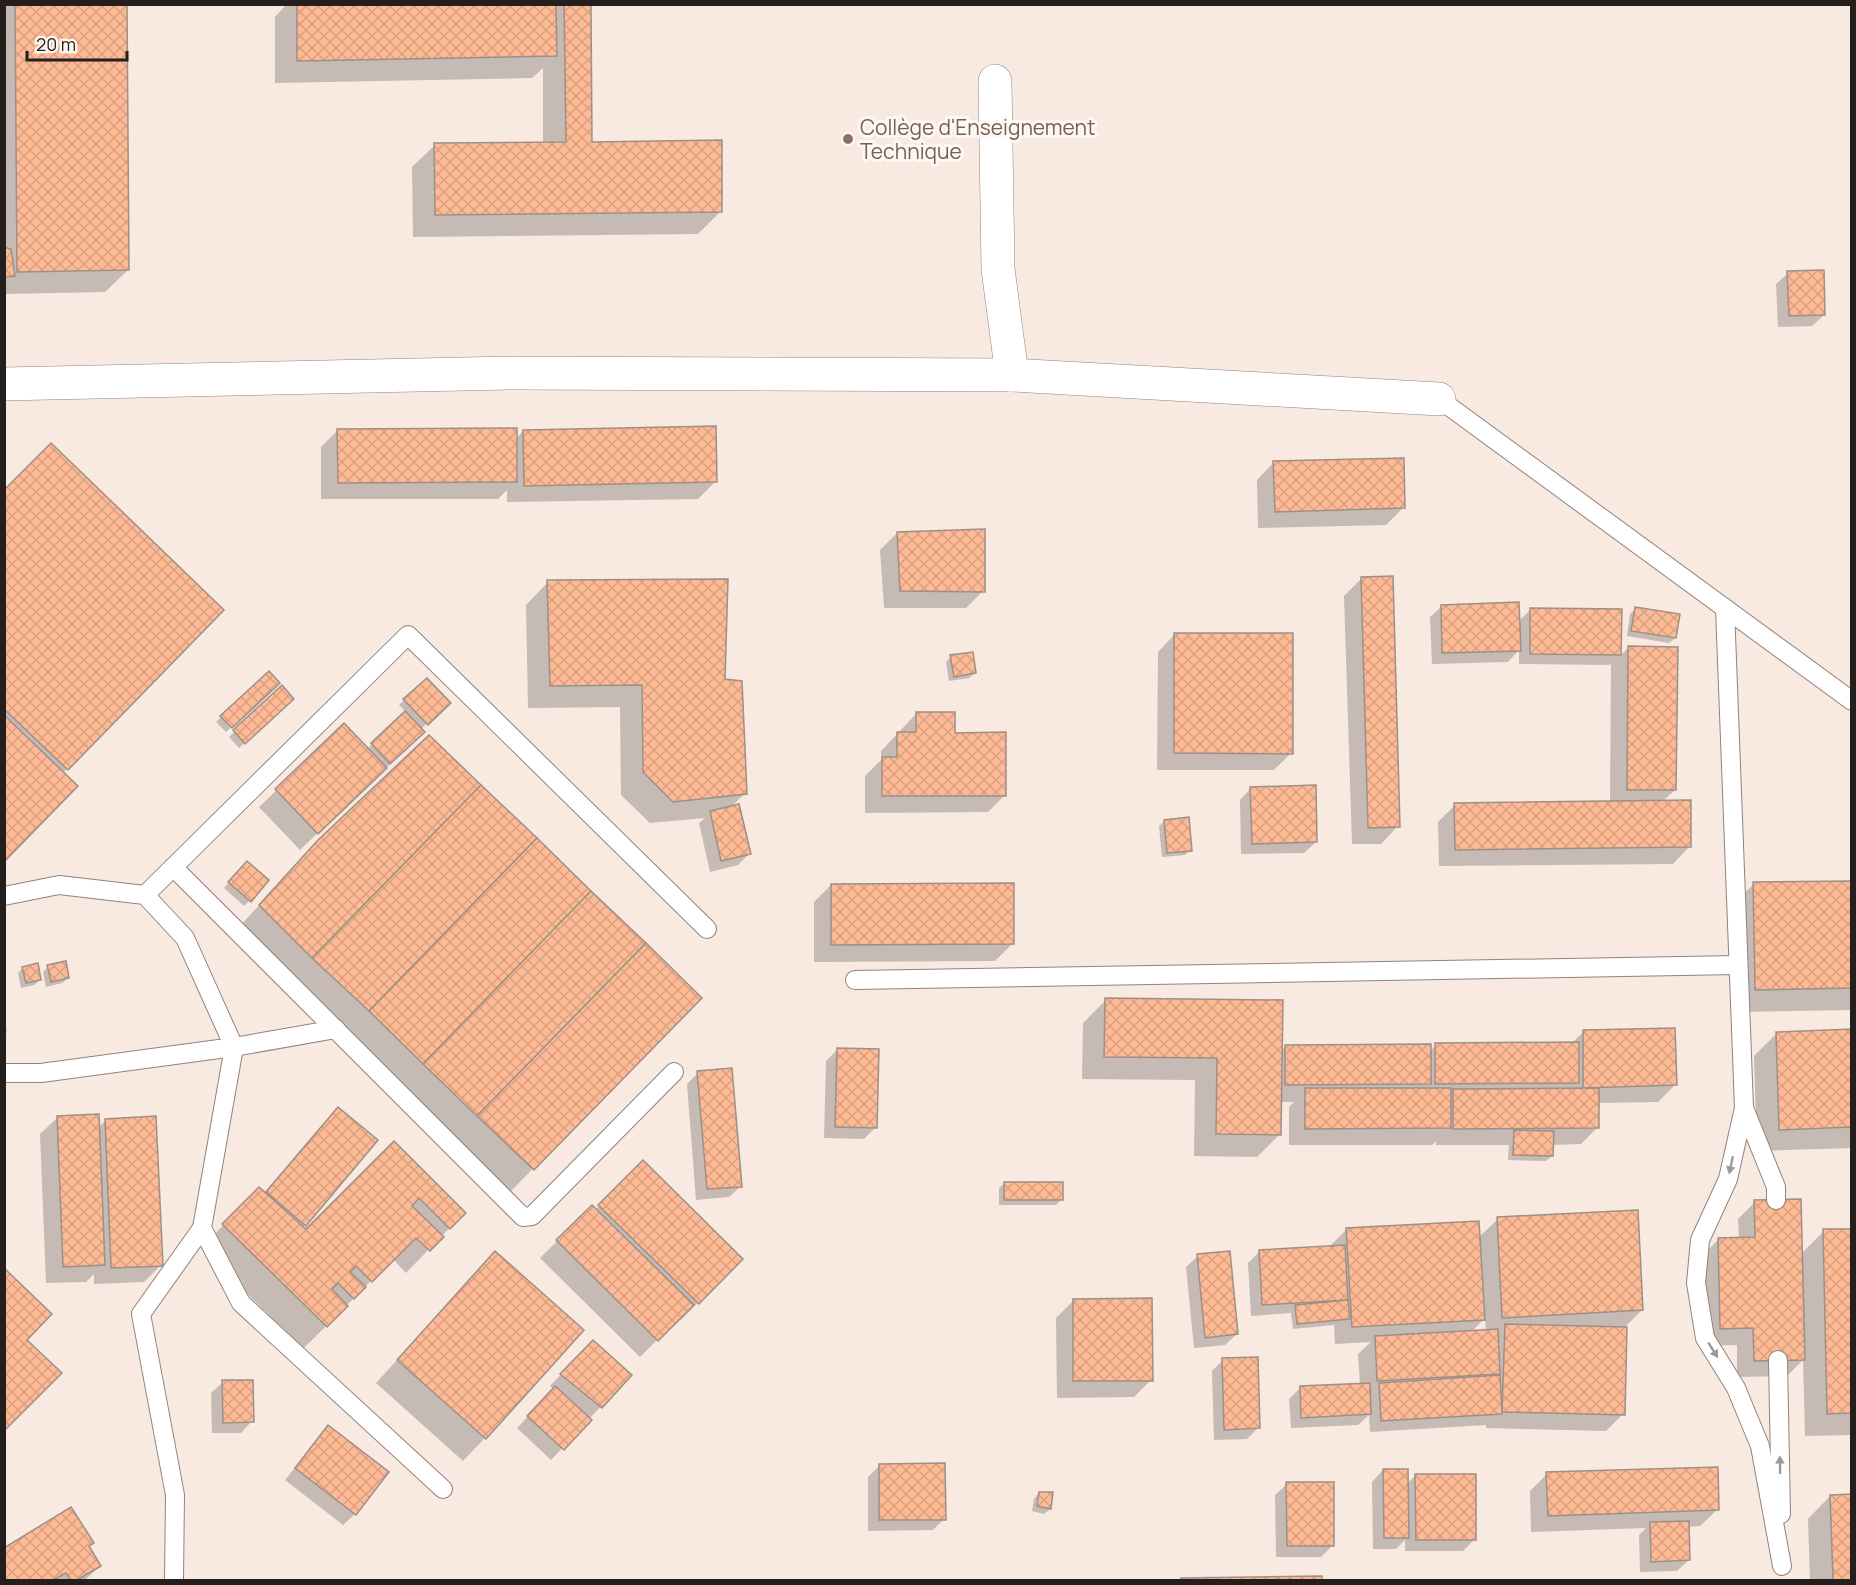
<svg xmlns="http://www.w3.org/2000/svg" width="1856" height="1585" font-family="Manrope,sans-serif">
<defs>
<pattern id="building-cross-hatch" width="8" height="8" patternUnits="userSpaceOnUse" patternTransform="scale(1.5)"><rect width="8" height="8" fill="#fdba94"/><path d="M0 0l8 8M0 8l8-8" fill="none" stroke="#d99f7f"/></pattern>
</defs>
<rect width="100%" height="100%" fill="#f8e9e1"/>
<g fill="#0003" fill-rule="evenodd">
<polygon points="4,4 126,4 128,270 105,292 4,294"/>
<polygon points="287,4 589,4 590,143 721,211 698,234 413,237 412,167 435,145 543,143 543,68 532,78 275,83 275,17"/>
<polygon points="1788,273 1824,315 1812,326 1778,327 1776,284"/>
<polygon points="338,430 516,439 523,431 715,482 698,499 507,502 507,490 498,499 321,499 321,447"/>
<polygon points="1274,462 1404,507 1386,525 1258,528 1257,480"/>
<polygon points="4,492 222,610 62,774 4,859"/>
<polygon points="897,533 983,591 966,608 884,608 880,550"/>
<polygon points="1361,579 1398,826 1381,844 1352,844 1344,596"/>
<polygon points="548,582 724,681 745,793 731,807 749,854 738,865 710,872 699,823 705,818 650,823 621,795 620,707 528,708 526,605"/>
<polygon points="1442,606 1518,622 1531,609 1620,610 1620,656 1628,648 1675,790 1662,802 1690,846 1673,864 1439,866 1438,822 1455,805 1610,803 1611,663 1609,665 1519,664 1519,650 1508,662 1432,664 1430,617"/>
<polygon points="1636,609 1675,638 1669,643 1627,636 1630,614"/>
<polygon points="1175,634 1291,753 1274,770 1157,770 1158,652"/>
<polygon points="951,657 975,673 969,678 949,681 946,662"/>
<polygon points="268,673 278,683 226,732 216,722"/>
<polygon points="282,687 292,699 239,748 229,737"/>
<polygon points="404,700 449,703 420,730 411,744 300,850 259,807 344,726 367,749 406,712 399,705"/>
<polygon points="916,714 953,734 1005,795 988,812 865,813 865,776 881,760 881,751"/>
<polygon points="1251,788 1316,842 1304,853 1241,854 1240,800"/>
<polygon points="1165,821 1190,850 1185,855 1162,857 1159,826"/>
<polygon points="319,841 700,998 510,1192 237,929"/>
<polygon points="241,869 249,901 244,906 224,888"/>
<polygon points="1852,882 1852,1010 1733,1012 1731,906 1754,884"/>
<polygon points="831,885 1012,944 995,961 814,962 814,902"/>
<polygon points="48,967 68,978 62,983 46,987 43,972"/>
<polygon points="23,968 40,980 34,985 21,988 18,973"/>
<polygon points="1106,1000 1281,1051 1285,1047 1430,1051 1436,1045 1571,1044 1584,1031 1675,1085 1658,1102 1598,1103 1598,1127 1581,1144 1552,1145 1552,1156 1546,1161 1508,1160 1509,1145 1436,1145 1436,1141 1432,1145 1289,1145 1289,1107 1294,1102 1280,1102 1280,1134 1257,1157 1194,1156 1195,1080 1082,1079 1083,1023"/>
<polygon points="4,1019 7,1032 4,1035"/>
<polygon points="1852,1031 1852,1148 1757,1151 1754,1056 1776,1034"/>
<polygon points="838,1049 875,1128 864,1139 824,1138 826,1061"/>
<polygon points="698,1073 741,1186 729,1197 696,1200 687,1084"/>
<polygon points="338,1109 305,1225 302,1228 306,1231 394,1144 464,1213 406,1273 393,1259 303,1349 201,1248 259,1189 264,1193 321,1126"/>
<polygon points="58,1117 98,1128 106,1120 161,1265 144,1282 94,1284 94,1274 86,1282 46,1283 40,1134"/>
<polygon points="643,1162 741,1259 681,1320 679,1318 640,1357 540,1258 592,1207 595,1210"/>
<polygon points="1005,1183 1061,1200 1056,1205 999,1205 999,1188"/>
<polygon points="1755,1202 1801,1254 1824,1231 1852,1231 1852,1435 1805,1436 1803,1360 1787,1376 1737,1377 1737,1345 1703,1346 1701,1257 1718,1240 1739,1239 1738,1219"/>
<path d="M1498,1219l144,91 -19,19v85l-17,17 -120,-3v-3l-116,7 -1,-17 -11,10 -67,3 -2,-29 11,-11 60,-3 -2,-31 13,-12 -36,2 -1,-19 -41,4 -2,-16 -40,3 -3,-53 12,-12 69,-4 18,-18 131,9zM1485,1318l1,13 -15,1z"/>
<polygon points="495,1253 485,1438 463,1461 376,1383"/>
<polygon points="1198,1256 1237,1334 1225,1345 1194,1348 1186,1267"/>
<polygon points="1073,1301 1151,1380 1134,1397 1057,1398 1056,1318"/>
<polygon points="581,1353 630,1375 551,1460 517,1428 554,1389 550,1386"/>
<polygon points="1223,1360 1258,1428 1247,1439 1214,1440 1212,1371"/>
<polygon points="223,1382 252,1421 241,1433 212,1433 211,1393"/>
<polygon points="328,1427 355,1514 343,1525 285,1480"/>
<polygon points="880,1465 944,1519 933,1530 868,1531 868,1477"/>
<polygon points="1383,1470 1406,1485 1416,1475 1475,1539 1463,1551 1405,1551 1405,1540 1396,1549 1373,1549 1372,1482"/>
<polygon points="1547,1474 1718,1509 1700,1526 1687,1527 1689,1560 1677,1571 1640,1572 1639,1535 1646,1528 1531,1532 1530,1491"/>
<polygon points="1287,1484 1333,1545 1321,1557 1276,1557 1275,1495"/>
<polygon points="1039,1493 1050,1509 1044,1514 1032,1511 1034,1499"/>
<polygon points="1852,1495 1852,1580 1810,1580 1808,1519 1830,1496"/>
<polygon points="88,1547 100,1566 85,1580 4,1580 4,1549"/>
<polygon points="1321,1578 1321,1580 1181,1580 1182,1580"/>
</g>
<g fill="url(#building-cross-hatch)" stroke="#9d9089" stroke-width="1.5">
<polygon points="15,4 127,4 129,270 17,272"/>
<polygon points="297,4 556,4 557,56 297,61"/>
<polygon points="564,4 591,4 592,142 722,140 722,212 435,215 434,143 566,142"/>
<polygon points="4,247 11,249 15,276 4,277"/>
<polygon points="1824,270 1825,315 1789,316 1787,271"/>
<polygon points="716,426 717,482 524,486 523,430"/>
<polygon points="517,428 517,482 338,483 337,429"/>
<polygon points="51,443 224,610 68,770 4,709 4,490"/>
<polygon points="1404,458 1405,508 1275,512 1273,461"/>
<polygon points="985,529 985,592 900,591 897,532"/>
<polygon points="1393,576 1400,827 1368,828 1361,577"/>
<polygon points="728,579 725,679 742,681 747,794 673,802 643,772 642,685 550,686 547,580"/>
<polygon points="1519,602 1521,651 1442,653 1441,605"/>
<polygon points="1635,607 1680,614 1676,638 1631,631"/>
<polygon points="1530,608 1622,609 1621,655 1530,654"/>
<polygon points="1174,633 1293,633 1293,754 1174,753"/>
<polygon points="1628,646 1678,647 1676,790 1627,790"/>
<polygon points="973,652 976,673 954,677 950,655"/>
<polygon points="269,671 280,683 232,728 220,716"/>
<polygon points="427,678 451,703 428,725 403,699"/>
<polygon points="282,685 294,699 245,744 233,730"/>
<polygon points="405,711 425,732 390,764 371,743"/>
<polygon points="916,712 955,712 955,733 1006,732 1006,796 882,796 882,757 897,757 897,732 916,732"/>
<polygon points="4,715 78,786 4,862"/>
<polygon points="344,723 387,768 318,834 275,789"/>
<polygon points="429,735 481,785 312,958 259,905 318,840"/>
<polygon points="481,785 537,838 369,1011 312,958"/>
<polygon points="1316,785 1317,842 1252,844 1250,787"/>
<polygon points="1691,800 1691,847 1455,850 1454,803"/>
<polygon points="739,804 751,854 721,861 710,811"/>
<polygon points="1189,817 1192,851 1167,853 1164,820"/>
<polygon points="537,838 591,891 423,1064 369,1011"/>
<polygon points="247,861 269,880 251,902 228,882"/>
<polygon points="1852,881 1852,988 1755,990 1753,882"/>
<polygon points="1014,883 1014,944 831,945 831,884"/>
<polygon points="591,891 646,943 477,1116 423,1064"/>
<polygon points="646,943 702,998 534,1170 477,1116"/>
<polygon points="66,961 69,978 51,982 47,965"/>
<polygon points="38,963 41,980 26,983 22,967"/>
<polygon points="1105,998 1283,1000 1281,1135 1216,1134 1217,1058 1104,1057"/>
<polygon points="1675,1028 1677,1085 1583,1088 1583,1030"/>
<polygon points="1852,1029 1852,1127 1779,1130 1776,1032"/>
<polygon points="1579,1042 1579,1083 1435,1084 1435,1043"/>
<polygon points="1431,1044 1431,1084 1285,1085 1285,1045"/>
<polygon points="837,1048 879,1049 877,1128 835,1127"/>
<polygon points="732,1068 742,1187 707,1189 697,1071"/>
<polygon points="1305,1088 1451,1088 1451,1128 1305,1129"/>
<polygon points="1599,1088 1599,1128 1453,1129 1453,1089"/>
<polygon points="338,1107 378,1140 306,1226 266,1192"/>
<polygon points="99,1114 105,1265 63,1267 57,1116"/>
<polygon points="156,1116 163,1266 111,1268 105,1119"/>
<polygon points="1514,1130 1554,1131 1553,1156 1513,1155"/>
<polygon points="394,1141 466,1213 450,1229 419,1198 412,1206 444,1237 430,1251 416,1238 372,1282 356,1266 350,1272 366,1287 354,1299 338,1283 332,1289 348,1306 327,1327 222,1224 259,1187 306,1229"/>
<polygon points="643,1160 743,1259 699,1304 598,1205"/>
<rect x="1004" y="1182" width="59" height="18"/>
<polygon points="1801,1199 1805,1360 1754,1361 1753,1328 1720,1329 1718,1238 1755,1237 1754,1200"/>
<polygon points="592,1205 694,1305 658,1341 556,1240"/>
<polygon points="1638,1210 1643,1310 1502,1318 1497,1217"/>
<polygon points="1479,1221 1485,1320 1352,1327 1346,1228"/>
<polygon points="1823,1229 1852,1229 1852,1413 1827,1414"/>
<polygon points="1345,1245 1348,1300 1262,1305 1259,1250"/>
<polygon points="495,1251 584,1330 486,1439 397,1360"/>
<polygon points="1230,1251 1238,1334 1205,1338 1197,1254"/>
<polygon points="4,1268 52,1314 27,1340 62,1373 4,1431"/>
<polygon points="1152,1298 1153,1381 1073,1381 1073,1299"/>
<polygon points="1348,1300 1350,1319 1297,1324 1295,1305"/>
<polygon points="1505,1324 1627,1327 1625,1415 1502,1412"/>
<polygon points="1498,1329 1500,1374 1377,1381 1375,1336"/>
<polygon points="593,1340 632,1375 602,1408 560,1374"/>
<polygon points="1258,1357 1260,1428 1224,1430 1222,1358"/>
<polygon points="1500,1375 1502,1414 1381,1421 1379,1383"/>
<polygon points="222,1380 253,1380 254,1422 223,1423"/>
<polygon points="1370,1383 1371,1414 1301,1418 1300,1386"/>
<polygon points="555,1386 592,1420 564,1450 527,1416"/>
<polygon points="328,1425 389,1472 356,1515 295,1468"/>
<polygon points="945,1463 946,1520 879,1520 879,1464"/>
<polygon points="1718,1467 1719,1510 1548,1516 1546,1472"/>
<polygon points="1383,1469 1408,1469 1409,1538 1384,1538"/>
<polygon points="1415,1474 1476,1474 1476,1540 1416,1540"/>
<polygon points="1286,1482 1334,1482 1334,1546 1287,1546"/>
<polygon points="1039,1492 1053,1492 1051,1509 1037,1506"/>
<polygon points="1852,1494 1852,1580 1833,1580 1830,1495"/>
<polygon points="71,1507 94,1543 89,1546 101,1566 77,1580 71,1580 66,1573 53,1580 4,1580 4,1548"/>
<polygon points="1689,1521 1690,1560 1651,1562 1650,1522"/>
<polygon points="1322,1576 1322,1580 1181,1580 1181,1578"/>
</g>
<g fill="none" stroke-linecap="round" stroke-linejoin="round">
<defs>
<g id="service">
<polyline points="1439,399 1852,701"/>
<polyline points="1725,608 1744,1108 1728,1179 1700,1240 1696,1283 1705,1338 1736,1388 1760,1446 1782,1566"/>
<polyline points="173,867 523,1217 532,1216 674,1072"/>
<polyline points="145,895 408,635 707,929"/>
<polyline points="4,896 59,885 145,895 185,938 234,1047 202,1228 241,1303 443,1489"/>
<polyline points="855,980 1738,965"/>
<polyline points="4,1073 41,1073 234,1047 336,1029"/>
<polyline points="1744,1108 1776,1187 1776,1200"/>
<polyline points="1778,1360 1781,1514"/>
<polyline points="174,1580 175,1495 141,1314 202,1228"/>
</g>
<g id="minor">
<polyline points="995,81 998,269 1012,375"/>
<polyline points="4,384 512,373 1012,375 1439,399"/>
</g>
</defs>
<use href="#service" stroke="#91837c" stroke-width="20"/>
<use href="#minor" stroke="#91837c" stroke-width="34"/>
<use href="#service" stroke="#fff" stroke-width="18"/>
<use href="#minor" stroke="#fff" stroke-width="33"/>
</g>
<defs><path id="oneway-solid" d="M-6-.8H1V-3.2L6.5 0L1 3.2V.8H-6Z" transform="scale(1.5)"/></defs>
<g fill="#9c9a99">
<use href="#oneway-solid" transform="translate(1731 1165) rotate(102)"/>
<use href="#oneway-solid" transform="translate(1713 1350) rotate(58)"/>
<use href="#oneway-solid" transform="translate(1780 1465) rotate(-91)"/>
</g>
<circle fill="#8d6e63" stroke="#fef8f5" stroke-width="2" cx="848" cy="139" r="6"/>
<g text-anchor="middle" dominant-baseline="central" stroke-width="6" stroke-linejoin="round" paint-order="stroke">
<g font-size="21" fill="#785e54" stroke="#fef8f5" text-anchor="start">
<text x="860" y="127">Collège d'Enseignement<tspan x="860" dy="24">Technique</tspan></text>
</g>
</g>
<rect width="1856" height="1585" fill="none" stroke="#241f1c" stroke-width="12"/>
<path d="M27 51v9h100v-9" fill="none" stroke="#241f1c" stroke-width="3"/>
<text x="36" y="51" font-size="18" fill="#241f1c" stroke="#fef8f5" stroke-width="4.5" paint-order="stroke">20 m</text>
</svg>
